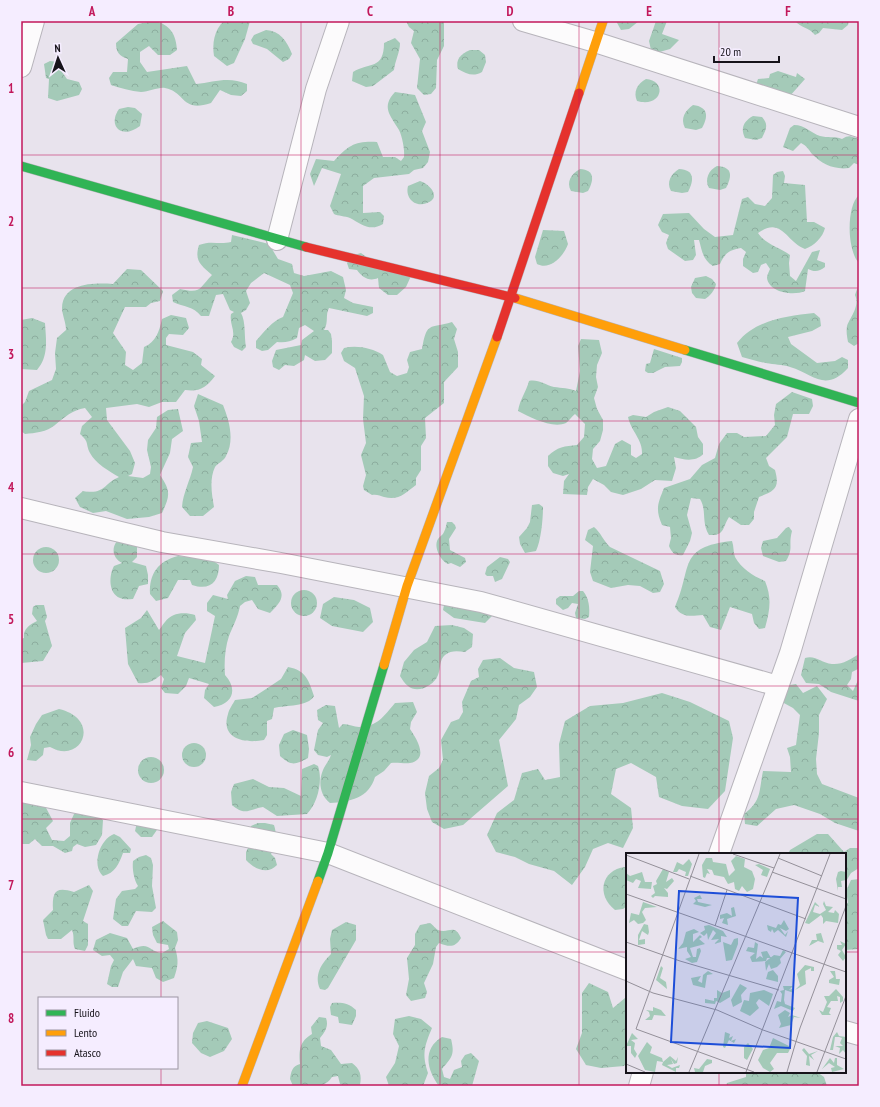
<svg xmlns="http://www.w3.org/2000/svg" width="880" height="1107" font-family="'PT Sans Narrow',sans-serif">
<defs>
<pattern id="forest-crowns" width="20" height="18" patternUnits="userSpaceOnUse"><rect width="20" height="18" fill="#a4cab8"/><path d="M2 6a3 3 0 1 1 6 0M12 15a3 3 0 1 1 6 0" fill="none" stroke="#8cad9e"/></pattern>
</defs>
<rect width="100%" height="100%" fill="#e8e3ed"/>
<g fill="url(#forest-crowns)">
<path d="M155,21c15,4 21,13 22,29l-7,5h-12l-9,-9 -9,6v10l7,10 40,-6 9,18c18,-2 33,-8 51,0v7l-6,5 -10,-1 -11,-5 -9,13c-30,10 -25,-11 -46,-15 -7,-1 -16,4 -24,4 -10,-1 -21,-4 -30,-7l-2,-7 4,-6h14l1,-13c-9,-3 -12,-7 -12,-16l22,-19z"/>
<path d="M224,21h26l-5,18 -11,24 -7,3 -13,-10c-2,-12 0,-26 10,-35z"/>
<polygon points="406,21 444,21 444,46 437,60 436,88 431,94 424,95 417,88 420,59 411,43 414,31 409,27"/>
<polygon points="616,21 639,21 629,29 621,30"/>
<polygon points="656,21 667,21 662,34 679,40 670,49 656,53 651,50 649,41"/>
<path d="M795,21h54l-1,4 -6,5 -19,-2 -4,5 -4,2c-6,-8 -14,-7 -20,-14z"/>
<path d="M266,30c14,1 21,11 26,24l-3,5 -6,3 -16,-13 -14,-5 -2,-4 3,-5z"/>
<path d="M395,38l5,5c0,9 -5,18 -6,27l-21,16 -7,1 -14,-6 1,-9c16,-10 31,-2 31,-29z"/>
<path d="M470,50h9l6,5 1,7 -4,10c-9,5 -15,2 -24,-3 -3,-10 3,-15 12,-19z"/>
<polygon points="50,61 58,62 63,66 62,72 67,79 79,82 82,89 79,95 57,101 48,98 49,79 46,78 44,64"/>
<polygon points="778,71 796,77 797,73 805,79 789,97 756,85 758,79 769,78 770,74"/>
<path d="M646,79c22,2 16,29 -9,22 -4,-9 0,-17 9,-22z"/>
<path d="M395,92l20,3 11,27 -4,9 8,21 -2,10 -5,6 -9,2 -5,4 -35,4 -11,8v27l17,-1 4,4 -1,8c-13,8 -22,0 -33,-6 -5,-2 -12,-2 -16,-4l-4,-8 11,-32 -19,-6 -8,18 -4,-12 6,-15 18,2c15,-16 21,-20 43,-19l6,15h12l6,4 3,-4c1,-7 -2,-21 -5,-27 -9,-15 -18,-23 -4,-38z"/>
<path d="M693,105c16,2 15,12 9,23l-6,2 -11,-2c-5,-10 0,-17 8,-23z"/>
<path d="M128,107l7,1 7,6 -2,12c-18,14 -33,0 -21,-17z"/>
<path d="M753,116l9,1c7,8 4,12 0,21l-6,2 -11,-2c-5,-10 -1,-17 8,-22z"/>
<path d="M794,125c11,0 17,8 26,11 7,2 15,0 22,3 8,-5 9,-2 17,0v26l-5,-2 -5,5c-15,2 -27,-4 -37,-14 -4,-5 -5,-8 -11,-11l-8,8 -10,-4 7,-19z"/>
<path d="M717,166c16,1 15,10 9,22l-6,2 -11,-2c-5,-9 0,-18 8,-22z"/>
<path d="M580,169c15,1 14,11 8,22l-5,2 -12,-2c-5,-9 0,-17 9,-22z"/>
<path d="M679,169c16,1 15,11 9,23l-6,1 -11,-2c-5,-9 0,-17 8,-22z"/>
<path d="M783,171l2,5 -1,7 21,2 2,37h7l11,6c-2,9 -11,18 -20,21 -19,-7 -23,-33 -47,-16 7,11 22,15 32,22l-1,8 1,13 6,5 16,-29 8,-2 -3,10 8,3v4c-6,5 -11,5 -17,2l-3,22c-11,5 -36,2 -38,-13 0,-2 2,-7 3,-9l-4,-6 -5,2 -3,7 -5,1 -10,-7v-7l3,-7 -5,-4c-12,2 -16,5 -21,16l-7,2c-10,-6 -11,-15 -14,-26h-5l2,15 -3,5 -8,1 -17,-12 -2,-6 3,-8 -7,-3 -4,-7 5,-11 26,-1 15,16 11,8 18,-2 9,-36 6,-2 7,7 10,2 7,-8 1,-23 4,-3z"/>
<path d="M420,181c10,3 22,17 7,22 -13,5 -22,-6 -19,-17z"/>
<path d="M859,195v68c-12,-12 -13,-57 0,-68z"/>
<path d="M543,230l21,1 4,13c-4,12 -18,27 -31,20l-2,-7z"/>
<path d="M232,235l37,9 9,15 14,5 2,9 10,3 27,-5 12,6 3,13 -2,8 9,5 20,4v6l-6,3 -38,-8c-4,7 0,14 -5,22h4l3,4 1,7v12l-7,7 -10,1 -10,-6 -1,5 -10,6 -9,-1 -6,5 -6,-3 -1,-6 4,-11 25,-5 1,-5 12,-9 -9,-6 -6,3 -2,10c-7,4 -13,5 -20,4l-9,8 -6,1 -6,-3v-7c8,-9 16,-20 27,-24l10,-24 -3,-8 -26,-12 -13,10 -5,8 4,12 -4,7 -5,3c5,9 3,23 5,34l-4,4 -8,-4 -3,-5c6,-11 -2,-17 0,-28l3,-2 -4,-2 -7,-16 -7,1 -7,21h-8c-8,-10 -17,-9 -28,-14l-1,-7 8,-6c22,5 19,-1 32,-14 -11,-10 -18,-14 -13,-30 13,-5 19,0 32,-3z"/>
<path d="M361,253l20,15 5,-4 16,3 9,9 -5,11 -9,8h-9l-9,-7 -1,-10c-9,4 -16,-1 -21,-8l-8,-1 -2,-6 7,-8z"/>
<path d="M127,269l14,1 22,21 -3,10 -9,2 -5,4h-21l-12,26 13,19 -1,13 8,5 9,-7 2,-16c12,-5 15,-15 18,-28l9,-4 15,3 3,10 -6,7 -14,-1 -3,4v7l27,7 9,7 -1,6 14,11c-9,12 -16,16 -30,14l-9,12h-14l-13,5 -12,-3 -31,4 1,12 23,31 5,12 -3,11 -4,2 15,2 7,-4 1,-7 -4,-17 1,-10 8,-12 1,-11 11,-7 10,-1 5,22 -11,8 -2,14 -10,22c11,16 10,21 2,38l-13,4 -22,2 -21,-8 -13,2 -13,-6 -5,-9 8,-7c22,4 20,-7 36,-14 -9,-5 -24,-14 -29,-24 -5,-10 0,-10 -10,-19l2,-8 10,-9 -7,-9c-13,2 -20,9 -30,17 -8,7 -20,8 -30,9l-4,-3v-25l4,-4 4,-11 23,-11 4,-11 -1,-16 2,-15 9,-8c0,-7 -4,-16 -4,-22 1,-26 33,-25 51,-24z"/>
<path d="M706,276l6,3 4,5c-1,6 -6,12 -11,15l-9,-1 -4,-5 -1,-6 4,-9z"/>
<path d="M859,288v55l-5,3 -6,-4c-1,-5 -2,-11 -1,-16 4,-10 13,-20 8,-31l2,-6z"/>
<path d="M814,313l6,5 1,8 -9,5 -24,6 3,7 26,19 18,-2 7,-4 6,3v8c-23,25 -34,6 -58,-1 -8,-3 -16,-2 -24,-4 -8,-1 -16,-4 -24,-6l-5,-14c18,-23 49,-27 77,-30z"/>
<path d="M32,318l13,5c1,17 4,33 -8,47l-16,-1v-49z"/>
<path d="M452,322l5,7 -3,10 4,13v15l-14,15v21l-19,15 1,20 -5,8v24l-5,8v7c-11,8 -17,16 -32,12 -4,-1 -7,-3 -12,-2l-8,-5 -1,-4 3,-11 -5,-20 5,-12 -3,-24 1,-23 -9,-28 -11,-7 -3,-8 3,-5c13,-3 28,0 39,7l7,17 7,4 10,-3 2,-6 -2,-7 3,-8 12,-3c5,-28 7,-20 30,-27z"/>
<path d="M581,339l18,1 3,13 -5,12 -1,12 2,10 -4,11 3,11 6,11v10l-3,11 -7,8 -1,10 5,9 9,-2 9,-22 7,-4 9,5v10l5,3 6,-4c1,-14 -11,-23 -14,-37l5,-2 13,2 8,-5 14,-5 12,4 16,16 2,10 5,7v10c-7,8 -19,6 -29,3l2,11 -4,13 -17,-1 -14,9 -18,6 -12,-3 -7,-7 -11,-6 -5,8 -1,8 -24,-1 1,-13 5,-7 -6,2 -10,-3 -5,-7v-10c9,-9 17,-10 29,-11l7,-8 1,-13 -10,-10c-3,2 -6,7 -9,9 -14,6 -36,-6 -48,-12 2,-12 8,-19 11,-30 9,-2 16,4 25,6 8,1 15,1 22,4l4,-20 -2,-25z"/>
<polygon points="654,349 682,358 682,362 680,366 665,367 653,373 648,373 645,371 646,364 650,363"/>
<path d="M792,392l20,7 1,7 -4,8h-16l-6,23 -21,21 3,8 6,4c5,18 0,21 -16,27l-5,15v7l-5,6h-8l-12,-8c-7,11 -4,19 -20,18 -8,-13 -2,-25 -9,-36l-9,-1 -4,17 5,18 -2,8 -7,14c-8,1 -11,-2 -14,-9l2,-8 -1,-11 -8,-2c-7,-16 -4,-22 2,-37l26,-9 12,-14 13,-7 4,-14 8,-11h10l7,4 22,-1 9,-11 -1,-10 2,-11z"/>
<path d="M198,394l25,11c6,15 12,35 3,51 -2,5 -8,7 -11,11 -6,13 -3,28 -1,40l-11,9h-13l-8,-9c1,-14 8,-26 11,-40l-5,-10 3,-14 11,-1 -3,-21 -5,-15z"/>
<path d="M539,504l4,3c0,12 -2,34 -7,44l-11,2 -5,-9 -1,-7 8,-9 3,-6 2,-17z"/>
<path d="M447,522h5l3,3 1,3 -7,11 1,11 15,8 1,4 -6,5 -9,-4 -3,1c-7,-3 -15,-17 -10,-25 2,-3 5,-4 6,-7 2,-4 2,-7 3,-10z"/>
<path d="M594,527c7,6 9,13 16,20l50,24 4,13 -4,8 -7,1 -13,-7 -12,-1 -17,3 -18,-7 -3,-9 3,-26 -8,-6 3,-10z"/>
<path d="M789,527l3,4c-4,15 2,16 -6,30l-7,1 -16,-6 -2,-8 2,-7 14,-3 9,-10z"/>
<path d="M121,538l16,7v12l-5,5 14,4 2,9v9l-9,2 -6,13c-4,0 -9,1 -13,-1 -12,-5 -11,-23 -6,-32l8,-3c-11,-6 -11,-19 -1,-25z"/>
<path d="M732,541c2,5 1,11 3,16 7,12 18,19 30,24 7,17 5,29 0,47l-6,1 -5,-6 -2,-9 -22,-7 -9,23 -11,-3 -7,-12c-12,1 -21,3 -28,-8 18,-40 2,-60 57,-66z"/>
<circle cx="46" cy="560" r="13"/>
<path d="M178,556l33,3 8,6c0,17 -9,26 -27,20l-2,-5h-12l-10,18 -12,3 -6,-7c-1,-20 8,-33 28,-38z"/>
<polygon points="500,557 508,559 510,562 502,579 495,582 493,576 487,576 485,574 487,567"/>
<path d="M246,576l9,1 3,8h19c10,11 2,19 -7,28l-12,-4 -6,-9 -7,2 -5,4c-2,11 -7,20 -11,30 -4,12 -5,26 -4,39 13,14 8,29 -11,32l-10,-9 1,-8 4,-6 -20,-6 -3,8 -8,8 -13,-1 -4,-5 3,-9 -3,-4c-8,6 -12,9 -23,8l-10,-19 -3,-36 16,-10 6,-8 12,20c2,-2 3,-5 6,-8 7,-10 20,-10 30,-7l1,5 -11,13 -8,23 28,7 10,-47 -8,-5v-8l6,-8 15,4 -1,-4 8,-14z"/>
<circle cx="304" cy="603" r="13"/>
<path d="M579,591h4c6,7 7,17 6,26l-4,2 -9,-1 -1,-5 3,-9 -6,-1 -4,5 -5,2 -7,-6v-5l4,-3h13z"/>
<polygon points="446,595 495,613 485,623 454,618 443,610"/>
<polygon points="334,597 354,600 370,608 373,622 363,632 332,626 320,618 323,604"/>
<path d="M36,605h8l3,12 -2,4 7,25 -9,15 -22,2v-24l3,-1c-1,-9 5,-13 13,-17l-5,-7 1,-7z"/>
<path d="M452,625l12,3 9,6 -1,13 -7,5c-7,-1 -14,-2 -20,3 -6,5 -4,13 -7,20 -4,11 -21,19 -30,11 -3,-2 -6,-7 -8,-10l4,-14 10,-12 13,-8 8,-16z"/>
<path d="M859,654l-1,15 -6,3 -1,7 -4,6 6,6 6,-13v23l-28,-9 -12,-8 -13,-1 -5,-8 4,-17c11,-3 16,5 27,6 10,1 19,-5 27,-10z"/>
<polygon points="500,658 514,668 534,672 537,687 530,697 519,705 516,719 499,740 508,786 463,825 444,829 432,822 427,809 425,793 429,776 439,768 443,760 441,740 451,722 459,719 463,712 462,702 471,681 479,677 478,669 483,660"/>
<path d="M288,667c18,3 21,14 26,29 -6,11 -28,9 -40,12l-2,11 -5,2v14l-3,5c-19,4 -44,-1 -36,-26 1,-5 5,-10 7,-14l17,-2 11,-7 18,-12z"/>
<path d="M796,684l7,9 14,-7 10,13 -8,16v18l-3,26 1,15 5,10 37,14v33l-24,-8 -15,-9 -26,-9 -18,4 -19,17 -12,-2 -1,-10c18,-13 15,-24 19,-43l28,1 -1,-15 -3,-9 9,-3 4,-30 -7,-7 -11,-6 2,-16z"/>
<polygon points="662,693 690,702 729,721 733,738 725,791 708,809 682,806 659,797 656,777 631,763 616,769 611,794 631,808 633,828 623,848 608,843 593,849 585,867 572,885 554,871 529,864 515,857 496,852 487,835 497,813 514,800 522,773 538,769 545,780 560,777 559,744 565,721 590,706 623,703"/>
<path d="M413,702l4,10 -6,10 -1,7c6,9 20,30 0,34 -5,1 -13,-1 -19,0l-7,8 -9,6c-6,21 -25,25 -45,26 -10,-8 -12,-21 -7,-33 2,-5 6,-9 8,-15l-4,2 -9,-2 -4,-5 4,-20 5,-7 -5,-3 -1,-10 9,-5 9,1 4,22 4,-4c6,0 11,3 16,3 18,0 25,-11 36,-24z"/>
<path d="M59,709c43,10 23,56 -9,38l-6,1 -1,7 -7,6 -9,-1 4,-15 -1,-8 6,-13 6,-9z"/>
<path d="M293,730l14,5 2,14 -1,9c-13,7 -17,8 -28,-2l-1,-11 5,-11z"/>
<circle cx="194" cy="755" r="12"/>
<circle cx="151" cy="770" r="13"/>
<path d="M314,764l4,2c5,14 0,37 -11,48l-30,2 -14,-9c-16,3 -18,9 -31,-2l-1,-13 3,-8 19,-5 16,8 15,1 17,8 1,-27z"/>
<path d="M21,799l23,5 9,17 -7,7 6,12 12,1 6,-5v-13l4,-9c13,-4 19,-4 29,6l-1,15 -6,10 -11,2 -8,-3 -4,3 -1,4 -7,2 -12,-7h-11l-7,-7 -6,5h-8z"/>
<polygon points="137,822 159,827 152,837 141,837 135,831"/>
<path d="M258,823h7l9,2c3,9 3,21 -3,29l4,4 2,7c-9,10 -23,4 -31,-5v-8l5,-10 -2,-6 2,-10z"/>
<path d="M114,834l6,3 11,12 -1,4h-7c-4,11 -8,20 -20,23 -12,-11 -3,-37 11,-42z"/>
<polygon points="817,834 828,834 844,852 850,848 859,848 859,868 851,873 845,883 845,854 788,854 790,850"/>
<path d="M146,855l5,3 2,7 -1,21 4,22 -4,4 -16,-1 -8,15h-6l-9,-7 3,-20 6,-8 13,-2 3,-3c-4,-6 -6,-17 -5,-25l6,-4z"/>
<path d="M625,867l2,1v38l-4,3 -8,1c-19,-15 -14,-40 10,-43z"/>
<polygon points="859,879 859,949 845,950 845,902 848,903 846,891 851,880"/>
<path d="M89,885l4,6 -10,30 5,3v21l-3,6 -10,-2c-3,-7 0,-12 -3,-19l-11,9h-13l-2,-4 -3,-15 10,-10c-1,-18 2,-24 21,-18z"/>
<path d="M163,921l14,11 1,8 -3,8c4,12 3,19 -1,30l-11,4 -7,-4 -4,-10 -16,-2 -3,-7 -10,13 -5,15h-6l-5,-3 4,-18 3,-6 -4,-5 -8,1 -9,-6 3,-10 14,-7 17,5 6,11c17,-8 16,3 29,4l7,-4 -1,-4 -11,-2 -4,-8 -1,-8z"/>
<path d="M346,922l10,3v15l-28,48 -3,2 -5,-1c-6,-14 1,-25 11,-35l-1,-15 2,-9z"/>
<path d="M430,923c3,2 6,6 8,7 11,4 16,-7 23,8 -6,10 -12,9 -22,5l-3,4 -3,17 -9,19 3,9 -2,6 -14,3 -5,-6 3,-16 -2,-21 8,-13v-11l5,-9z"/>
<polygon points="589,983 608,992 613,1008 625,998 627,999 627,1062 624,1066 601,1068 586,1065 576,1049 582,1033 582,993"/>
<path d="M332,1003c9,-1 17,0 24,7v6l-4,9 -13,-2 -1,-6 -7,-2 -1,-8z"/>
<path d="M409,1016l12,3 11,9c-8,19 -10,26 -4,45l-5,13h-34l-3,-9 9,-14 4,-17 -6,-12 2,-15z"/>
<path d="M319,1017l7,1c3,8 -1,14 -6,20l1,8 10,4 10,14 11,-1c8,6 10,12 8,22 -5,2 -15,2 -20,-1l-2,-8 -6,1c-8,13 -25,9 -39,9l-3,-7c1,-7 2,-13 10,-15 -1,-14 -1,-22 12,-30l-1,-7z"/>
<polygon points="207,1021 228,1028 232,1039 224,1051 210,1057 201,1053 192,1043 193,1033 198,1023"/>
<path d="M442,1037l9,2c4,16 1,18 -9,30l2,8 6,2 4,-9 8,-3 -1,-6 4,-6 6,-2 8,8 -7,25h-33c-12,-16 -17,-37 3,-49z"/>
<polygon points="746,1072 817,1072 824,1077 827,1086 726,1086 727,1083 746,1077"/>
</g>
<g fill="none" stroke-linecap="round" stroke-linejoin="round">
<defs>
<g id="street">
<polyline points="523,21 595,42 859,127"/>
<polyline points="21,67 34,21"/>
<polyline points="277,240 316,89 339,21"/>
<polyline points="21,508 162,542 281,563 481,602 778,686"/>
<polyline points="21,792 328,853 627,970"/>
<polyline points="719,854 790,653 859,419"/>
<polyline points="845,1031 859,1035"/>
<polyline points="639,1086 643,1072"/>
</g>
<g id="fast">
<polyline points="21,166 306,247"/>
<polyline points="685,350 859,403"/>
<polyline points="318,881 328,853 384,665"/>
</g>
<g id="slow">
<polyline points="579,93 603,21"/>
<polyline points="515,298 685,350"/>
<polyline points="384,665 407,586 497,337"/>
<polyline points="242,1086 318,881"/>
</g>
<g id="jam">
<polyline points="306,247 515,298"/>
<polyline points="497,337 579,93"/>
</g>
</defs>
<use href="#street" stroke="#b7b4bb" stroke-width="22"/>
<use href="#fast" stroke="#b7b4bb" stroke-width="10"/>
<use href="#slow" stroke="#b7b4bb" stroke-width="10"/>
<use href="#jam" stroke="#b7b4bb" stroke-width="10"/>
<use href="#street" stroke="#fcfbfc" stroke-width="20"/>
<use href="#fast" stroke="#30b455" stroke-width="9"/>
<use href="#slow" stroke="#ff9f0a" stroke-width="9"/>
<use href="#jam" stroke="#e5322d" stroke-width="9"/>
</g>
<path fill="none" stroke="#c2185b" stroke-width="1" stroke-opacity="0.55" d="M161,21v977M301,21v1065M440,21v1065M579,21v1065M719,21v833M21,155h838M21,288h838M21,421h838M21,554h838M21,686h838M21,819h838M21,952h606M845,952h14M161,1068v18M719,1072v14"/>
<g transform="translate(626 853)">
<rect width="220" height="220" fill="#e8e3ed"/>
<path d="M110,3l9,3 -1,8 8,4 3,8 -2,10 -6,3 -5,-6 -3,5 -4,-2 -1,-7 -6,2 -4,-7 -10,-2 -2,-5 -5,-1 3,5 -3,-1 -2,5 -2,-1 -1,-12 4,-7h6l1,4 13,2 3,12 6,-6 -4,-9zM63,6l3,5 -4,12h-3l1,-4 -7,-3 -2,3h-4l4,-10 6,3zM133,11l11,5 -3,8 -6,-2 2,-5 -8,-5zM37,16l6,3 -3,10 6,-4 2,3 -7,8 -3,-1 4,5v4l-13,-1 -2,2 -2,-2 4,-3 -2,-7 4,-2 -1,-3zM215,18l5,1v8l-5,1 1,6h-4v4l-2,-12 2,-7zM16,19l3,10h7l-1,7 -13,-1 3,-7 -5,-2 -3,4 -7,-3v-7l4,3zM74,42l2,4h-5l1,3 14,3 -7,2 -12,-3 3,-3 -2,-3zM198,48l2,5 7,1 -5,5 6,1 1,-3 4,4 -1,9 -12,-2 -3,3v-6l-2,-3 -12,9 -4,-1 10,-21 5,5 -5,-2 -2,7 7,2 6,-4 -3,-6zM17,49l14,5 -12,1 -3,4 4,8 -3,3 -5,1 -4,-4 -5,3 2,-10 8,2zM108,54l2,9 -9,3 1,6 -6,-2 2,-5 -4,1v-4l7,-2 5,3 -1,-8zM158,67l5,9 -3,2 -6,-3 5,7 3,-4 -2,6 -8,-7 -4,3 -2,-4 -1,3 -3,-2 -1,-5 9,3 2,-4 3,1zM18,71l4,1 1,7 -1,3 -6,-4 -3,9 6,-1v5l-7,1v-10zM83,72l14,6 4,6 -6,-1v6l-7,2 5,-5 -8,1 5,-7 -3,-3 -5,10 -1,-7 -3,3 -4,-3 5,-3 -1,-4zM68,76l5,3 -6,2v8l7,-7 2,2 -3,2 6,5 -15,4 3,9h3l1,-8 3,-1 1,3 -4,11 -5,1 -7,-4 6,-2 -4,-6v-4l-9,2 5,-6 3,-11zM195,80l3,10 -6,-2 -9,5 3,-6h5l-1,-6zM108,86l4,-1v6l-6,16 -6,1 -3,-19 8,3zM214,88l6,3 -4,6 4,7 -3,4 -5,-6 3,-4 -4,-2v-4h5zM129,89l3,2 -2,15 4,-3 3,2 -2,-6 6,-1 4,7h-4l-1,3 -14,1 -2,-5 5,-4 -9,-2 2,-4 6,1zM157,97l3,2 -6,7 1,4 -4,4 -6,2 -2,-5 -3,7 -1,-9 9,-7 6,1zM179,112l9,2v4h-3v-3l-6,3 1,13 -11,6 5,-5 -3,-11zM35,113l2,2 -3,10 6,4 1,7 -11,-9zM147,117l5,6v6l-12,-3 2,-7zM82,118l5,3 -6,1 -2,13 -12,-3 -2,-7 10,-2 -3,5 4,2 1,-8zM204,118h5l1,8h4l-1,6 -10,-2v-3l5,-3zM114,131l7,4 -6,7 1,7 -9,5 -2,-7zM157,133h10l-4,4 3,-1 2,4 -9,-3 -1,10 1,4 10,4 -2,3 -12,-5 -7,3 3,-8 4,1 1,-8 -2,-3 4,-1zM210,136l7,8v4l-3,2v-6l-3,-1 1,5h-7l-4,6 4,1 -2,5 2,2h-9l-3,-5 4,2 4,-10 -3,-6h5zM91,137l5,3 8,-3v7l-10,6 -4,-2 -1,3 -10,-1v-4l9,2v-3h3zM138,137l9,4 -4,12 -10,-7 -3,4 3,5 -9,8 -10,-5 4,-11 5,1 1,-8zM27,154l8,3 5,6 -12,-1 -2,5h-7l5,-4 -1,-4 -3,-2 7,1zM159,157l5,3 -2,4 4,-2 9,3 -7,-1 -3,8 -12,3 2,-4 -3,-9zM99,179l5,2 -1,4 4,-2 -2,5 5,-2 -2,4 -5,-3 -4,8 -2,-1zM211,179l2,4 7,1v17l-3,-4 -4,4 1,-6 -5,-2h8l-3,-3 2,-5 -3,-1h-4l-2,13h-3l3,-13zM6,180l6,6 -7,1 4,3 -1,6 3,5 -2,4 -4,-5v-7h-5zM147,185l18,9 -3,6h-11l-7,10 4,6 -4,3 -7,-4 -5,-8 5,-10 6,-2zM21,189l5,5 -2,6 12,5 1,4 7,-6 6,5 2,-4 -1,6 -3,1 -3,-5 2,5 -6,1 5,3 8,-3 -1,3h-3v4l-14,-7 1,-3 -6,-1 -2,11 -10,-2 -7,-14zM122,190l5,6 -6,11 -3,-2v-11zM178,195l5,6 9,-3 -7,4 3,5 -5,-4 1,10 -4,-1 1,-9 -5,-6zM204,205l4,5 1,-5h2v7l7,4 -12,3 -1,-4 4,-1 -6,-4 -7,6zM81,206l5,1v3l-7,3 -2,6h-8l-1,-4 5,1z" fill="#a4cab8"/>
<path fill="none" stroke="#949099" stroke-width="1" d="M73,1l-63,175 118,43M107,1l41,14M0,2l63,24M152,5l44,18M146,19l74,27M64,23l116,43M0,41l220,78M89,73l12,-36M0,89l54,19 99,29M0,128l27,12 64,17 46,20 83,29M0,211l19,8M63,219l91,-218M120,219l84,-218M161,219l13,-44 46,-122M191,219l29,-76"/>
<path fill="#1d4ed8" fill-opacity="0.15" stroke="#1d4ed8" stroke-width="2" d="M53,38l119,7 -8,150 -119,-6z"/>
<rect width="220" height="220" fill="none" stroke="#16131a" stroke-width="2"/>
</g>
<rect width="880" height="1107" fill="none" stroke="#f5edff" stroke-width="44"/>
<rect x="38" y="997" width="140" height="72" fill="#f5edff" stroke="#9c96a3"/>
<rect x="46" y="1010" width="20" height="6" fill="#30b455" stroke="#9c96a3"/>
<text x="74" y="1017" font-size="12" fill="#16131a">Fluido</text>
<rect x="46" y="1030" width="20" height="6" fill="#ff9f0a" stroke="#9c96a3"/>
<text x="74" y="1037" font-size="12" fill="#16131a">Lento</text>
<rect x="46" y="1050" width="20" height="6" fill="#e5322d" stroke="#9c96a3"/>
<text x="74" y="1057" font-size="12" fill="#16131a">Atasco</text>
<g transform="translate(58 58) rotate(357)" stroke="#f5edff" stroke-width="3" paint-order="stroke">
<path d="M0-3L7 15L0 10L-7 15Z" fill="#16131a"/>
<text y="-6" font-size="11" font-weight="bold" text-anchor="middle" fill="#16131a">N</text>
</g>
<path d="M714 56v6h65v-6" fill="none" stroke="#16131a" stroke-width="2"/>
<text x="720" y="56" font-size="12" fill="#16131a" stroke="#f5edff" stroke-width="3" paint-order="stroke">20 m</text>
<rect x="22" y="22" width="836" height="1063" fill="none" stroke="#c2185b" stroke-width="1.5"/>
<g font-size="13" text-anchor="middle" font-weight="bold" fill="#c2185b">
<text x="92" y="16">A</text>
<text x="231" y="16">B</text>
<text x="370" y="16">C</text>
<text x="510" y="16">D</text>
<text x="649" y="16">E</text>
<text x="788" y="16">F</text>
<text x="11" y="93">1</text>
<text x="11" y="226">2</text>
<text x="11" y="359">3</text>
<text x="11" y="492">4</text>
<text x="11" y="624">5</text>
<text x="11" y="757">6</text>
<text x="11" y="890">7</text>
<text x="11" y="1023">8</text>
</g>
</svg>
